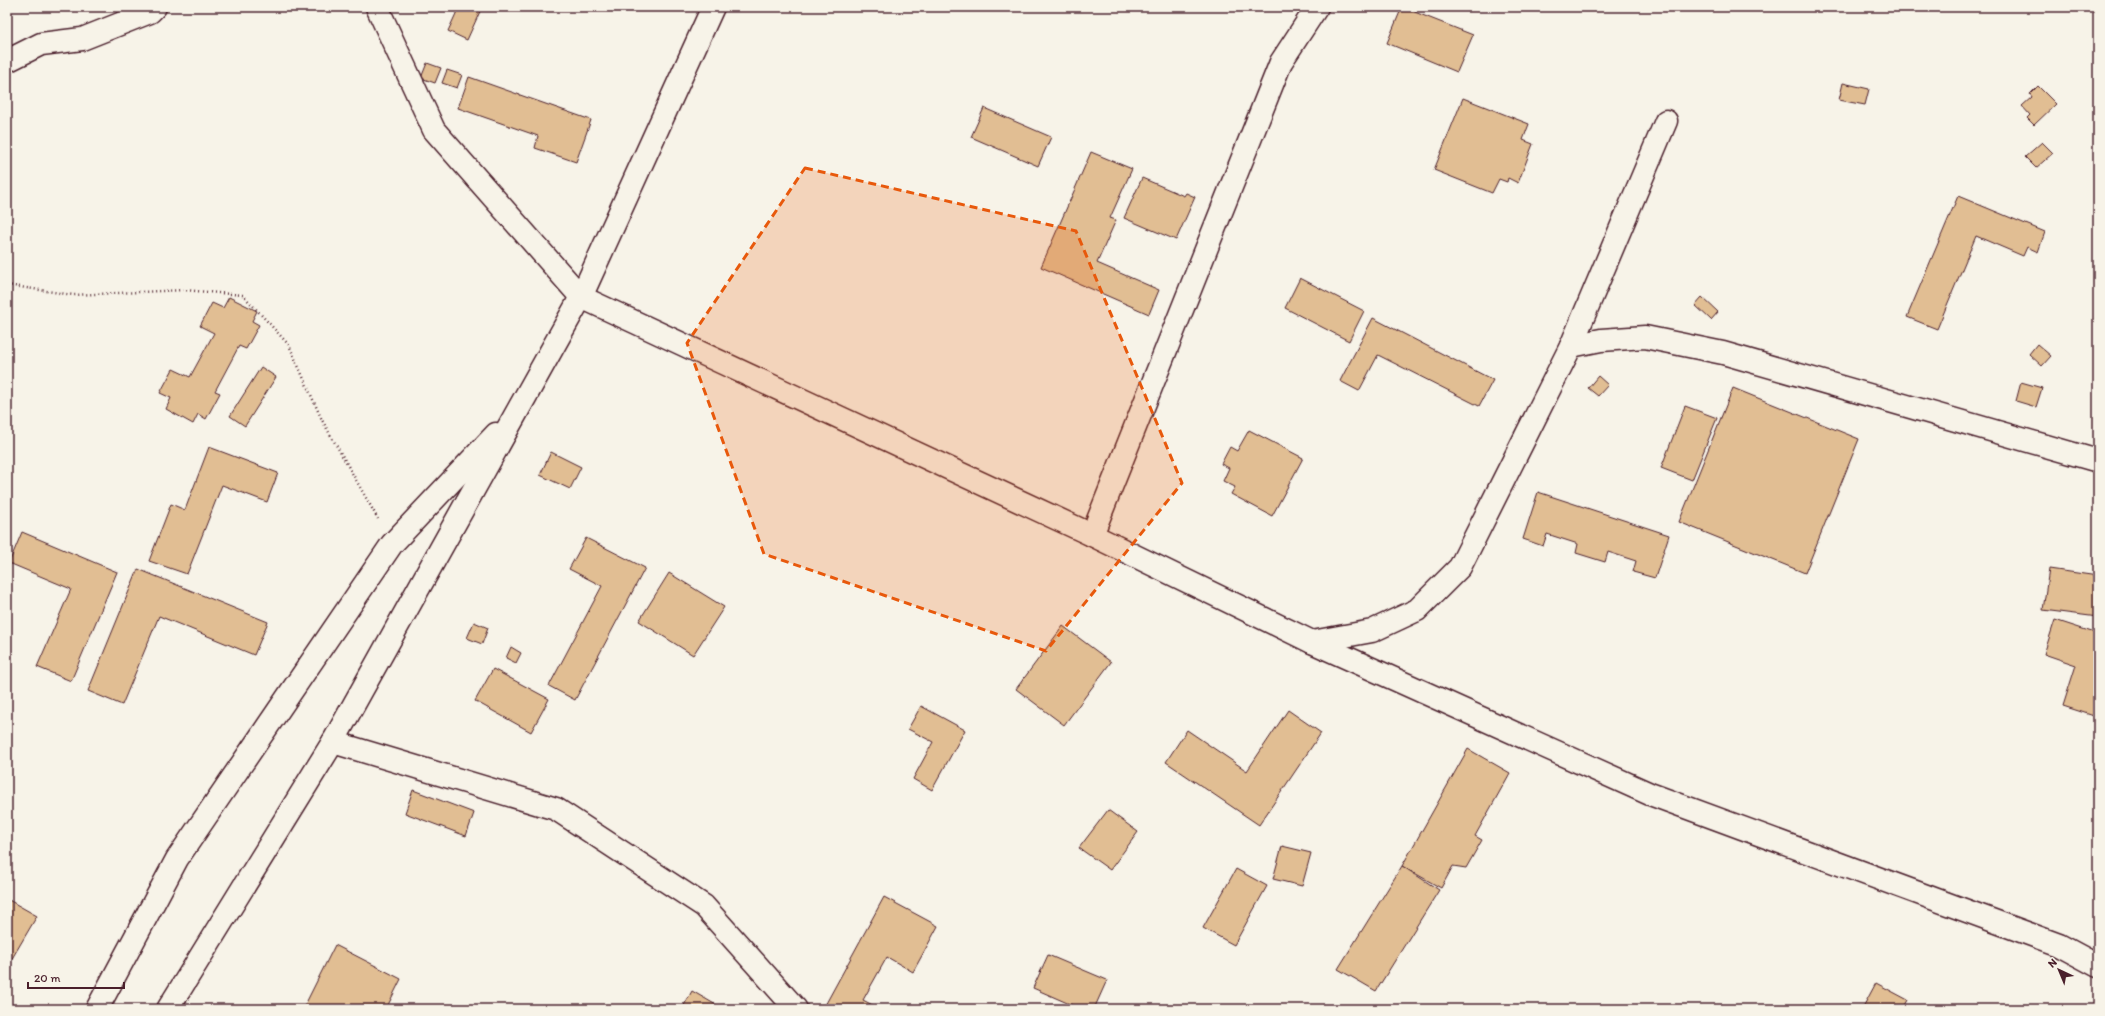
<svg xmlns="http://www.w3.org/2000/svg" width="2105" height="1016" font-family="Itim,sans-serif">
<rect width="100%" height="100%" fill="#f7f3e8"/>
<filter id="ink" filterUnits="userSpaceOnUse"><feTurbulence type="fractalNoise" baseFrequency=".025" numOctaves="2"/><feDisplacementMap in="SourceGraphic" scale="8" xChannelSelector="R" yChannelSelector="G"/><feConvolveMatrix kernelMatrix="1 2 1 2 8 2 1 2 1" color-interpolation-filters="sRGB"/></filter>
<g filter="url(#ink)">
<g fill="#e1be93" stroke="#4a1f2b">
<polygon points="459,7 482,7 467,40 448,31"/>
<polygon points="1402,7 1473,35 1457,72 1387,43"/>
<polygon points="427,63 441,68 435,83 421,78"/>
<polygon points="447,70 462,75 457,88 442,83"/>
<polygon points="469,77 591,120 576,162 535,148 538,136 458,108"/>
<polygon points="1843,83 1869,89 1865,105 1839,100"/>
<polygon points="2038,86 2056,104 2034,125 2027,118 2030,115 2022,106 2032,97 2030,94"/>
<polygon points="1463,98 1529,124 1523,140 1533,144 1518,183 1508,178 1507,182 1499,179 1492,193 1434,170"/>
<polygon points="984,108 1051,137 1038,166 971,137"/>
<polygon points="2042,142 2053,153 2036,168 2025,157"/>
<polygon points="1091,152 1132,169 1110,218 1116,220 1097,263 1159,290 1149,314 1041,267"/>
<polygon points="1142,178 1184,196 1186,193 1195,197 1176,240 1124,218"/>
<polygon points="1958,196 2045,232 2038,252 2027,247 2023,256 1976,236 1937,329 1907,317"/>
<polygon points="1300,278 1364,311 1349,341 1285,308"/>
<polygon points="229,297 257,311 252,321 259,325 246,349 239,346 215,391 220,393 206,419 198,414 193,424 166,409 171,398 160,393 173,369 190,377 214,333 200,326 212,303 223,308"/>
<polygon points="1702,297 1718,312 1711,320 1695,305"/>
<polygon points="1373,318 1493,380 1479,406 1378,355 1359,391 1340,381"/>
<polygon points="2037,344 2051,356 2042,366 2029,354"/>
<polygon points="261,367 276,377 245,426 230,416"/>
<polygon points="1598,376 1608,385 1598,396 1588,388"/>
<polygon points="2021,382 2042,388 2036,407 2016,401"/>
<polygon points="1733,388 1859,439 1805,573 1679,522"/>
<polygon points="1685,406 1717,418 1692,480 1661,468"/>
<polygon points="1249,430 1303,458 1272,516 1231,494 1235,487 1223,481 1229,468 1221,464 1230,447 1237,451"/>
<polygon points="209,447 278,473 267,502 222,485 187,574 149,561 171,504 185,510"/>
<polygon points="551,452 581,467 570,489 540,475"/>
<polygon points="1538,492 1669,535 1655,578 1633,572 1636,561 1608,552 1605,562 1576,553 1578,544 1547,534 1543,546 1523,539"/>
<polygon points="22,532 117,572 71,681 37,667 71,589 9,563"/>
<polygon points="586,538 645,568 575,700 549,686 602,586 569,569"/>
<polygon points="138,569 268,622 254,655 159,616 122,705 88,691"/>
<polygon points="2049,569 2098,576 2098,617 2043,610"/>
<polygon points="669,573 724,607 693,655 639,621"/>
<polygon points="2055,620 2098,634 2098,704 2094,716 2063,706 2076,665 2044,654"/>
<polygon points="474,622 488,628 482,644 467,638"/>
<polygon points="1063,626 1111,662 1064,725 1016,689"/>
<polygon points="511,647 521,653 516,663 506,658"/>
<polygon points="493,669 549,699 531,732 475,701"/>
<polygon points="921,706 965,730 932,790 913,779 933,742 908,729"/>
<polygon points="1288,710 1321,733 1259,825 1166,762 1187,730 1247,771"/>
<polygon points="1468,749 1510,773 1475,836 1482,840 1466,868 1453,866 1441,888 1402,866"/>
<polygon points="413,790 474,813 466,836 405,813"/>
<polygon points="1108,810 1138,832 1110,870 1079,848"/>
<polygon points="1282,846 1311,853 1302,886 1273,879"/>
<polygon points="1402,866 1439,890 1376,991 1338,969"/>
<polygon points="1236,869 1267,886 1234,945 1203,928"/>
<polygon points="884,897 938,926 913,972 887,957 863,1000 880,1009 823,1009"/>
<polygon points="7,899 37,916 7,967"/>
<polygon points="335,945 401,979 386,1009 313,1009 305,1005"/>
<polygon points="1048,955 1107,980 1094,1009 1081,1009 1033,988"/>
<polygon points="1876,983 1908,1000 1903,1009 1862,1009"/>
<polygon points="692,991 723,1009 682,1009"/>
</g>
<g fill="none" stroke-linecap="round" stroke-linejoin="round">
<defs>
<g id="street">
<polyline points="377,7 434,130 581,297 1092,535 1312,642 1650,794 2059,945 2098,966"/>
<polyline points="7,61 41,44 82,39 150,12 155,7"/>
<polyline points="1571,346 1601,340 1645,337 1723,353 2098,461"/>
<polyline points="1092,535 1281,62 1317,7"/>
<polyline points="1312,642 1372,631 1417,610 1460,567 1571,346 1666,121"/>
<polyline points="333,742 556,809 704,906 796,1009"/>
<polyline points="97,1009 177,859 392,544 496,434"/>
<polyline points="168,1009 333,742 581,297 713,7"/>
</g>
</defs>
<use href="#street" stroke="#4a1f2b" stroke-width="25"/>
<polyline stroke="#4a1f2b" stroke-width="2.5" stroke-dasharray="1 3" stroke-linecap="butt" points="7,285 73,295 184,290 243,295 289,345 322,420 378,519"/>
<use href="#street" stroke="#f7f3e8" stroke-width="22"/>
</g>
</g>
<path fill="#e8590c" fill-opacity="0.2" stroke="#e8590c" stroke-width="3" stroke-dasharray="8 5" stroke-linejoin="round" d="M805,168l271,63 106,252 -136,168 -282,-97 -77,-211z"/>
<rect width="2105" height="1016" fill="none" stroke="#f7f3e8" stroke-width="24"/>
<rect x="12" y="12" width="2081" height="992" fill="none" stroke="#4a1f2b" stroke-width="1.5" filter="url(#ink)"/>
<g transform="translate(2059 970) rotate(316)" stroke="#f7f3e8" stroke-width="3" paint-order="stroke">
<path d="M0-3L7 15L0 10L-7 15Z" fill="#4a1f2b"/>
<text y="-6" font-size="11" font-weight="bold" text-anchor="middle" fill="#4a1f2b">N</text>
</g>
<path d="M28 982v6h96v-6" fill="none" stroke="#4a1f2b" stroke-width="2"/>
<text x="34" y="982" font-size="12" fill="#4a1f2b" stroke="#f7f3e8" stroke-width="3" paint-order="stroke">20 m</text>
</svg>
